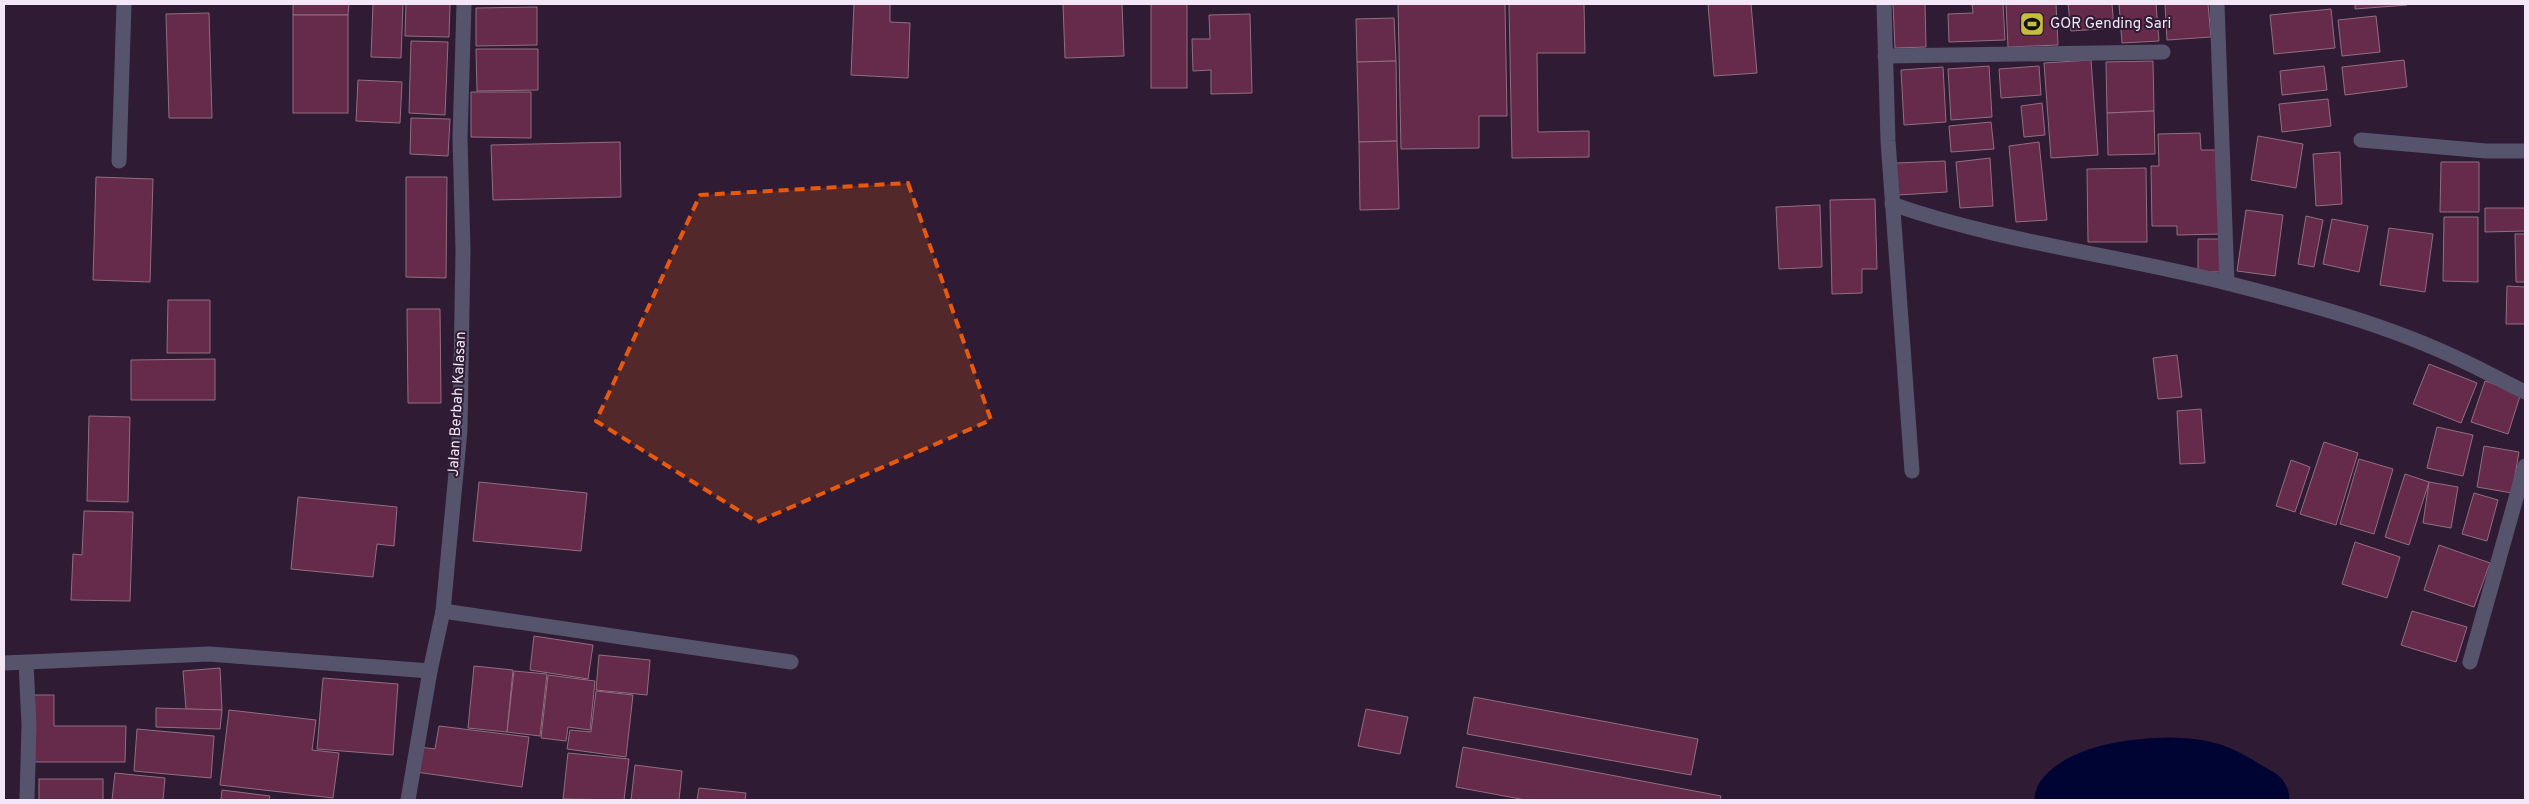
<svg xmlns="http://www.w3.org/2000/svg" width="2529" height="804" font-family="Overpass,sans-serif">
<rect width="100%" height="100%" fill="#2f1c34"/>
<g fill="none" stroke-linecap="round" stroke-linejoin="round">
<path stroke="#000433" stroke-width="65" d="M2067,800c22,-29 109,-36 142,-25 17,5 33,17 48,25"/>
</g>
<g fill="#662a4a" stroke="#916e7f">
<polygon points="293,4 349,4 348,15 293,15"/>
<polygon points="373,4 403,4 401,58 371,57"/>
<polygon points="406,4 450,4 449,37 405,36"/>
<polygon points="854,4 890,4 890,22 910,23 908,78 851,75"/>
<polygon points="1063,4 1122,4 1124,56 1065,58"/>
<rect x="1151" y="4" width="36" height="84"/>
<polygon points="1398,4 1505,4 1507,116 1479,116 1479,148 1401,149"/>
<polygon points="1509,4 1584,4 1585,53 1537,53 1538,132 1589,131 1589,157 1512,158"/>
<polygon points="1708,4 1751,4 1757,73 1714,76"/>
<polygon points="1893,4 1925,4 1926,47 1895,48"/>
<polygon points="1972,4 2003,4 2005,40 1949,42 1948,14 1973,13"/>
<polygon points="2006,4 2056,4 2058,45 2008,47"/>
<polygon points="2068,4 2112,4 2114,28 2071,31"/>
<polygon points="2119,4 2156,4 2159,41 2122,43"/>
<polygon points="2165,4 2208,4 2211,37 2167,40"/>
<polygon points="2355,4 2407,4 2407,5 2355,9"/>
<polygon points="537,7 537,45 476,46 476,8"/>
<polygon points="2331,9 2335,48 2274,54 2270,15"/>
<polygon points="209,13 212,118 169,118 166,14"/>
<polygon points="1250,14 1252,93 1211,94 1211,70 1193,71 1192,39 1210,39 1209,15"/>
<rect x="293" y="15" width="55" height="98"/>
<polygon points="2376,16 2380,52 2342,56 2338,20"/>
<polygon points="1394,18 1396,61 1357,62 1356,19"/>
<polygon points="411,41 448,42 445,115 409,113"/>
<polygon points="476,49 538,49 538,90 477,91"/>
<polygon points="2091,60 2098,155 2051,158 2044,63"/>
<polygon points="2404,60 2407,87 2345,95 2342,67"/>
<polygon points="1396,61 1397,141 1359,142 1357,62"/>
<polygon points="2153,61 2154,111 2107,113 2106,62"/>
<polygon points="1989,66 1992,117 1951,120 1948,69"/>
<polygon points="2039,66 2041,95 2001,98 1999,69"/>
<polygon points="2324,66 2327,90 2282,95 2280,71"/>
<polygon points="1943,67 1946,122 1904,125 1901,70"/>
<polygon points="358,80 402,82 400,123 356,121"/>
<polygon points="471,92 531,92 531,138 471,137"/>
<polygon points="2328,99 2331,126 2282,132 2279,104"/>
<polygon points="2042,103 2045,135 2024,137 2021,106"/>
<polygon points="2154,111 2155,154 2108,155 2107,113"/>
<polygon points="411,118 450,119 448,156 410,154"/>
<polygon points="1991,122 1994,149 1951,152 1949,126"/>
<polygon points="2200,133 2201,150 2219,150 2221,234 2177,235 2177,226 2152,226 2151,166 2159,166 2158,134"/>
<polygon points="2258,136 2303,144 2296,188 2251,180"/>
<polygon points="1397,141 1399,209 1360,210 1359,142"/>
<polygon points="620,142 621,197 493,200 491,145"/>
<polygon points="2039,142 2047,220 2016,222 2009,146"/>
<polygon points="2340,152 2342,204 2316,206 2313,154"/>
<polygon points="1990,158 1993,206 1960,208 1956,162"/>
<polygon points="1945,161 1947,192 1898,195 1896,163"/>
<polygon points="2441,162 2479,162 2479,212 2440,212"/>
<polygon points="2146,168 2147,242 2088,242 2087,169"/>
<polygon points="96,177 153,179 150,282 93,280"/>
<polygon points="406,177 447,177 446,278 406,277"/>
<polygon points="1875,199 1877,269 1862,269 1862,293 1832,294 1830,200"/>
<polygon points="1820,205 1822,267 1779,269 1776,207"/>
<polygon points="2485,208 2525,208 2525,231 2485,232"/>
<polygon points="2246,210 2283,215 2275,276 2237,271"/>
<polygon points="2306,216 2323,220 2314,267 2298,264"/>
<polygon points="2444,217 2478,217 2478,282 2443,281"/>
<polygon points="2332,219 2368,226 2359,272 2323,264"/>
<polygon points="2389,228 2433,234 2425,292 2380,285"/>
<polygon points="2515,234 2525,234 2525,282 2516,282"/>
<polygon points="2198,239 2220,239 2221,272 2198,272"/>
<polygon points="2507,286 2525,287 2525,324 2506,324"/>
<polygon points="168,300 210,300 210,353 167,353"/>
<polygon points="407,309 440,309 441,403 408,403"/>
<polygon points="2177,355 2182,397 2158,399 2153,358"/>
<polygon points="215,359 215,400 131,400 131,360"/>
<polygon points="2429,364 2477,383 2461,423 2413,404"/>
<polygon points="2485,381 2521,393 2508,434 2471,422"/>
<polygon points="2201,409 2205,463 2180,464 2177,411"/>
<polygon points="89,416 130,417 128,502 87,501"/>
<polygon points="2437,427 2473,435 2463,476 2427,468"/>
<polygon points="2324,442 2358,453 2336,525 2300,514"/>
<polygon points="2484,446 2519,452 2512,493 2477,487"/>
<polygon points="2359,459 2393,469 2374,534 2340,524"/>
<polygon points="2291,460 2310,467 2295,512 2276,506"/>
<polygon points="2405,474 2429,482 2409,545 2385,537"/>
<polygon points="479,482 587,493 581,551 473,541"/>
<polygon points="2429,482 2458,487 2451,528 2423,523"/>
<polygon points="2474,493 2498,500 2487,541 2462,534"/>
<polygon points="298,497 397,507 394,546 377,544 373,577 291,569"/>
<polygon points="84,511 133,512 130,601 71,600 73,554 82,555"/>
<polygon points="2355,542 2400,557 2387,598 2342,584"/>
<polygon points="2439,545 2490,563 2474,607 2424,590"/>
<polygon points="2412,611 2467,627 2456,662 2401,645"/>
<polygon points="534,636 593,645 588,679 530,670"/>
<polygon points="599,655 650,660 647,695 596,690"/>
<polygon points="474,666 513,670 507,732 468,728"/>
<polygon points="220,668 222,710 186,709 183,671"/>
<polygon points="514,671 547,674 540,736 507,732"/>
<polygon points="548,675 595,681 590,730 568,727 566,741 541,738"/>
<polygon points="323,678 398,684 393,755 317,749"/>
<polygon points="596,691 633,695 626,757 567,749 570,730 591,732"/>
<polygon points="33,695 54,695 54,726 126,726 125,762 32,762"/>
<polygon points="1474,697 1698,739 1691,775 1467,734"/>
<polygon points="156,708 222,710 220,729 156,727"/>
<polygon points="1366,709 1408,717 1400,754 1358,746"/>
<polygon points="229,710 316,720 312,750 339,753 333,798 220,785"/>
<polygon points="439,726 529,737 522,787 416,772 420,747 435,749"/>
<polygon points="137,729 214,736 211,778 134,771"/>
<polygon points="1463,747 1721,796 1720,800 1526,800 1456,787"/>
<polygon points="568,753 629,759 624,800 563,799"/>
<polygon points="635,765 682,771 679,800 631,800"/>
<polygon points="115,773 165,778 163,800 112,800"/>
<rect x="39" y="779" width="64" height="21"/>
<polygon points="699,788 746,793 745,800 697,800"/>
<polygon points="222,790 270,796 269,800 221,800"/>
</g>
<g fill="none" stroke-linecap="round" stroke-linejoin="round">
<g stroke="#56536d" stroke-width="15">
<polyline points="1884,4 1888,141 1912,471"/>
<polyline points="2217,4 2227,283"/>
<polyline points="1885,56 2163,52"/>
<polyline points="2361,140 2486,151 2525,151"/>
<polyline points="119,161 124,4"/>
<path d="M1892,204c108,38 225,51 335,79 79,20 161,42 234,77 22,10 43,22 64,32"/>
<polyline points="443,611 791,662"/>
<polyline points="2470,662 2525,466"/>
<polyline points="4,663 209,654 430,671"/>
<polyline points="26,663 29,725 27,800"/>
<polyline points="408,800 430,671 443,611 460,430 463,250 460,138 464,4"/>
</g>
</g>
<path fill="#e8590c" fill-opacity="0.2" stroke="#e8590c" stroke-width="4" stroke-dasharray="10 6" stroke-linejoin="round" d="M908,183l83,237 -234,102 -161,-101 104,-226z"/>
<defs>
<symbol id="stadium-square" viewBox="-11 -11 22 22"><rect x="-9" y="-9" width="18" height="18" rx="4" fill="#c4bd3e" stroke="#2f1c34"/><path d="M0-5a6.5 5 0 1 0 0 10a6.5 5 0 1 0 0-10ZM-3.5-1.8h7v3.6h-7Z" fill="#111"/></symbol>
</defs>
<g fill-rule="evenodd">
<use href="#stadium-square" x="2018" y="10" width="28" height="28"/>
</g>
<g text-anchor="middle" dominant-baseline="central" stroke-width="4" stroke-linejoin="round" paint-order="stroke">
<g font-size="15" fill="#f3e6f6" stroke="#2f1c34" text-anchor="start">
<text x="2050" y="24">GOR Gending Sari</text>
</g>
<g font-size="15" fill="#f3e6f6" stroke="#2f1c34">
<text transform="translate(458 404) rotate(-87)">Jalan Berbah Kalasan</text>
</g>
</g>
<rect width="2529" height="804" fill="none" stroke="#f3e6f6" stroke-width="10"/>
</svg>
